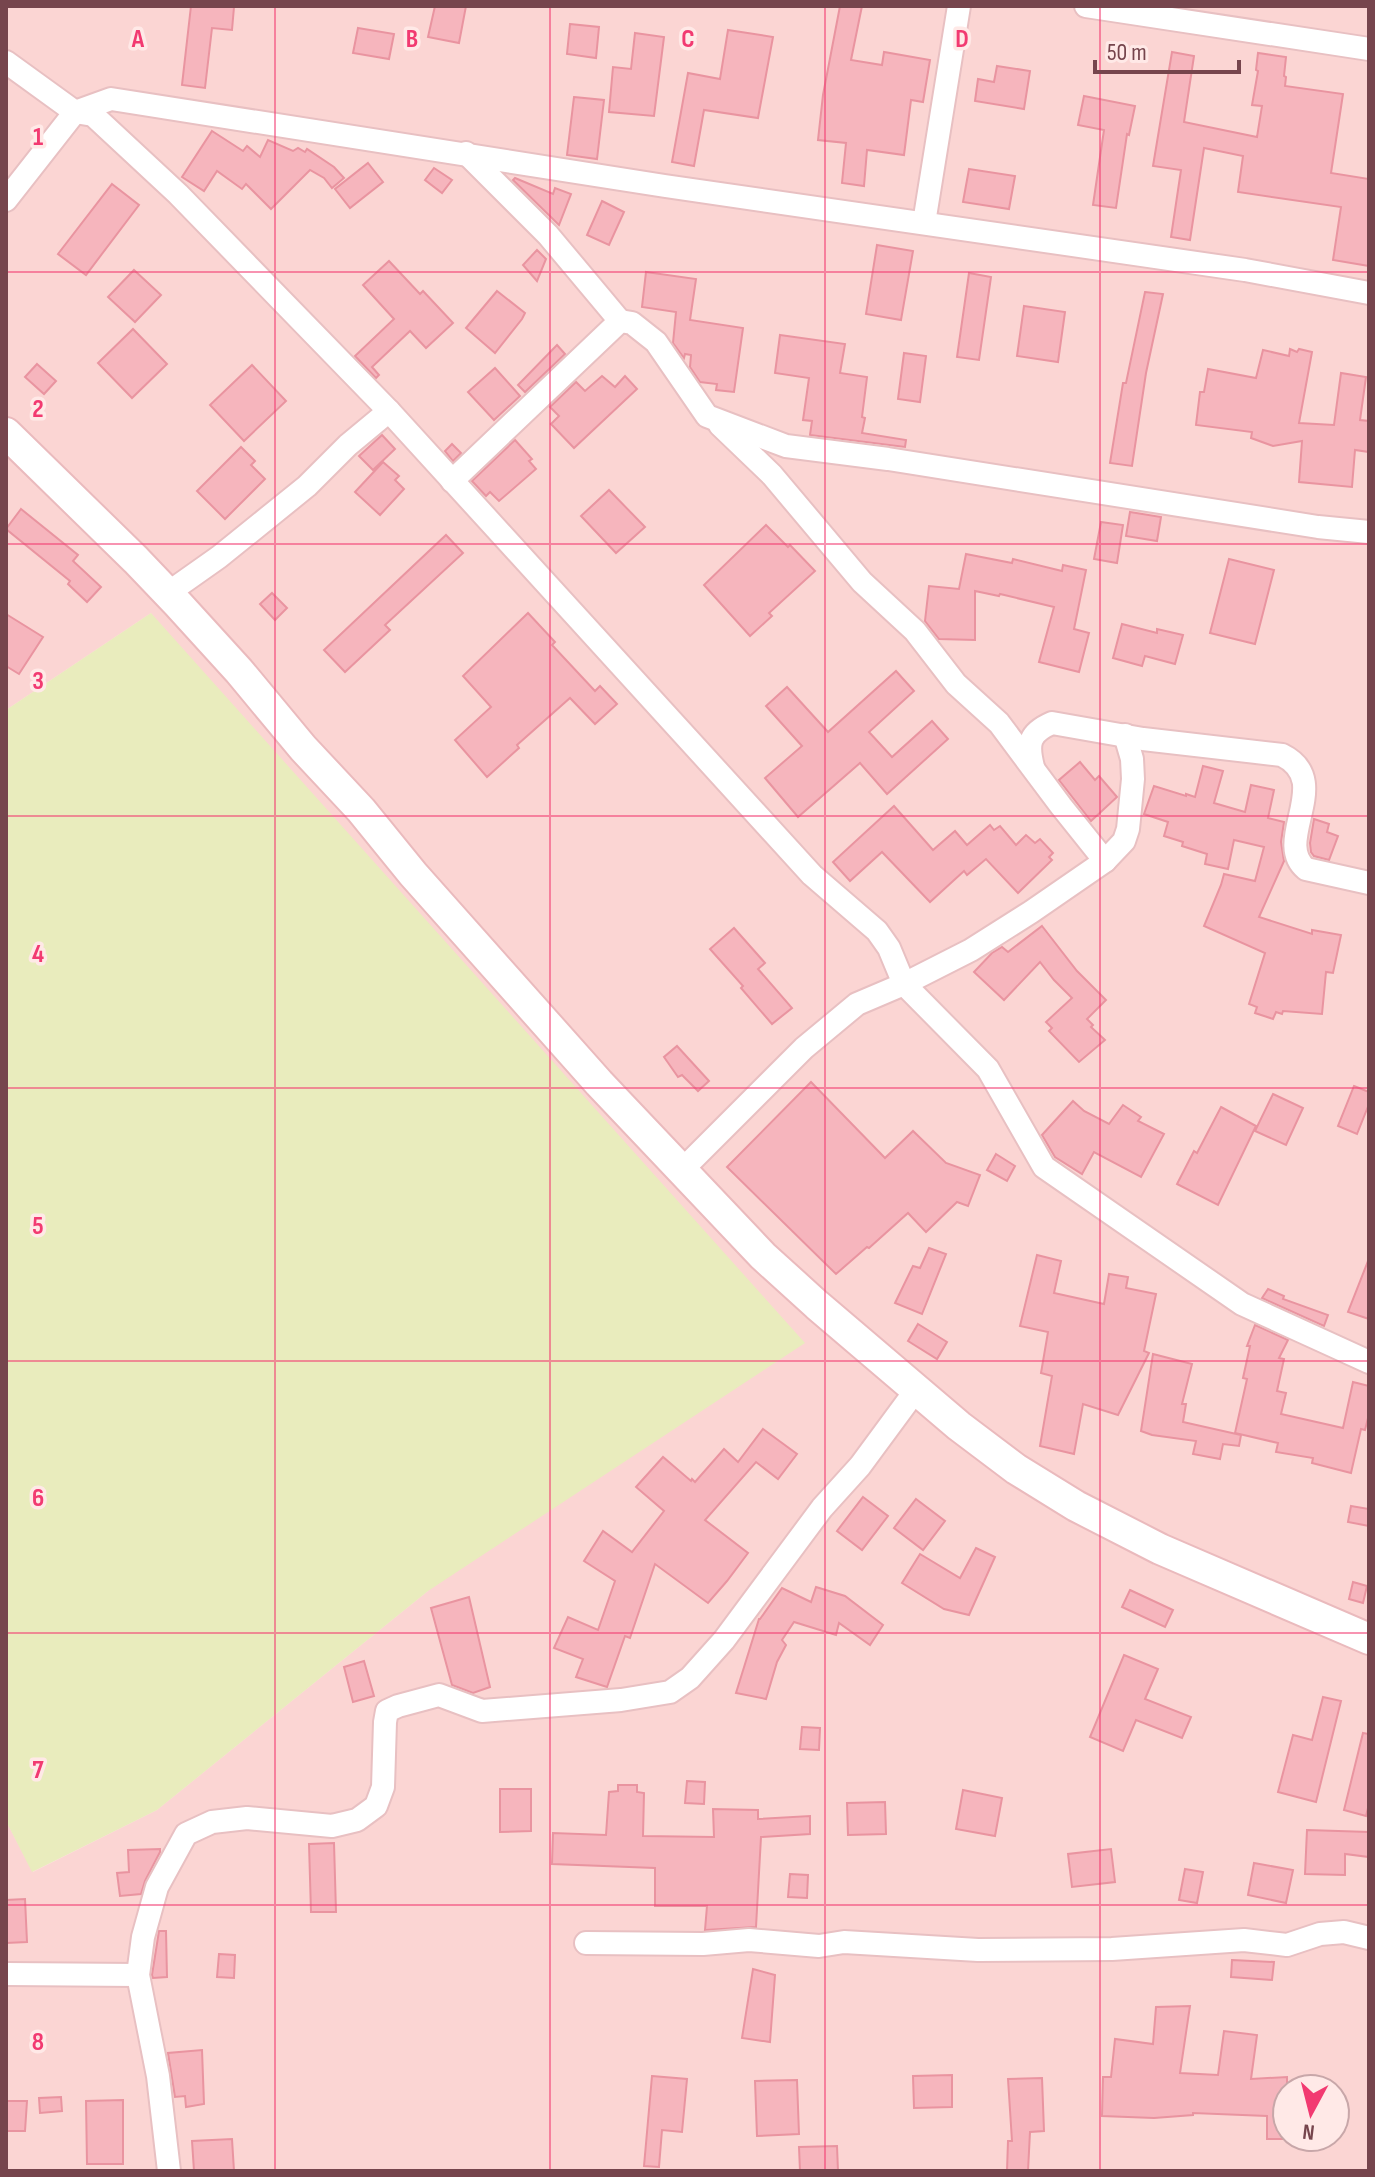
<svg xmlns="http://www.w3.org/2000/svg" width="1375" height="2177" font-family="'Sofia Sans Condensed',sans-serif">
<rect width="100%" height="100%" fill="#fee2df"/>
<path fill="#fbd5d3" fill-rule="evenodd" d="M6,6h1363v2165h-1363v-350l27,51 124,-62 271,-219 -277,-978 -145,97zM1287,2089h48v48h-48z"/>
<polygon fill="#e9ecbd" points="151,613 805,1343 428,1591 157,1810 32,1872 6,1821 6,710"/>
<g fill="#f6b5bd" stroke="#e994a0" stroke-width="2">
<polygon points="191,6 234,7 232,30 212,28 205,88 182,85"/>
<polygon points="435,6 466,6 459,43 428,37"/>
<polygon points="840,6 862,6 851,60 882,65 884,52 930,60 923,102 911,100 904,155 867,150 864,186 842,183 846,143 818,140 823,95"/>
<polygon points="570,24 599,27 596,58 567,54"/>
<polygon points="358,28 394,34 389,59 353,53"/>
<polygon points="728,30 773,37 758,118 704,110 694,166 672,162 688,73 720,79"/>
<polygon points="635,33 664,37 654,116 609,112 613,67 631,69"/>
<polygon points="1172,52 1194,56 1184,122 1257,137 1262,106 1252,105 1258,71 1256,70 1258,53 1286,57 1284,76 1286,77 1285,86 1343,94 1331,173 1369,179 1369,266 1333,260 1341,207 1238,192 1243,156 1204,148 1190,240 1171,237 1181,170 1153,166"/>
<polygon points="997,66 1030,71 1024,109 975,101 978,79 994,82"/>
<polygon points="1084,96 1135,106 1129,135 1127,134 1116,208 1093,205 1104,130 1078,125"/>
<polygon points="574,97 604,100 597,159 567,155"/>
<polygon points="212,131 243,151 247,146 260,157 268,140 293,151 298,148 305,152 307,149 334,167 344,178 332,188 324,178 310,170 271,209 246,184 242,189 217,171 204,191 182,177"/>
<polygon points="368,163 383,182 350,208 335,189"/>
<polygon points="434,168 452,180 442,193 425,180"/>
<polygon points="969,169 1015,176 1009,209 963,202"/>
<polygon points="515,178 553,194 555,188 571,194 559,225 513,180"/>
<polygon points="112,184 139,205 86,275 58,254"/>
<polygon points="602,201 624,212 609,245 587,235"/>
<polygon points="877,245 913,251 901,320 866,314"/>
<polygon points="537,250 546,259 537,281 523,265"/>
<polygon points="389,261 420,294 423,291 453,323 426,348 410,331 372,367 379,375 376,378 355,356 394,319 363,285"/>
<polygon points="134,270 161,295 135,322 108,297"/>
<polygon points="646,272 696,279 690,320 743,328 734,392 716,390 717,384 700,382 690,367 691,355 685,354 684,358 673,343 676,312 642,307"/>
<polygon points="969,273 991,277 979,360 957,357"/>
<polygon points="497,291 525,313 522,319 495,353 466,328"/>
<polygon points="1145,292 1163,294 1146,373 1132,466 1110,463 1123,383 1126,383"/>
<polygon points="1024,306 1065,312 1058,362 1017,356"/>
<polygon points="133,329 167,364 132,398 98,363"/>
<polygon points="780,335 845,344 840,373 867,377 862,417 865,418 862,433 906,440 905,447 810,435 812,421 803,420 809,378 775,373"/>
<polygon points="557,345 565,354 525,392 518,385"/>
<polygon points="1290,349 1297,352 1299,349 1312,352 1299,423 1334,425 1341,373 1366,377 1360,420 1369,421 1369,452 1355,450 1352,487 1299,482 1302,441 1273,446 1251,438 1252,432 1196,425 1200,392 1204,392 1208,369 1256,378 1263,350 1289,356"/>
<polygon points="904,353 926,356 920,402 898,399"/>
<polygon points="37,364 56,381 44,394 25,377"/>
<polygon points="252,365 286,401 244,441 210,405"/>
<polygon points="495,368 520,396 494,420 468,392"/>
<polygon points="602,376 615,387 625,376 637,389 574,448 551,424 559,416 550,407 576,382 585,391"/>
<polygon points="382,435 395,449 373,470 359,456"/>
<polygon points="515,440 532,459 529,461 536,469 499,501 490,492 486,496 472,481"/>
<polygon points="452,444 461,453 453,461 445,451"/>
<polygon points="241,447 255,461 251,465 265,479 225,519 197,491"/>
<polygon points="383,462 399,476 395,480 404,489 380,515 355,492"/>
<polygon points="609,490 645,527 616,553 581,516"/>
<polygon points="21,509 78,555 73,561 101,587 87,602 68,584 70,581 6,529"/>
<polygon points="1130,512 1161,517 1157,541 1126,536"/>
<polygon points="1101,522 1123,525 1117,563 1094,559"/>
<polygon points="766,525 788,547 790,545 815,571 769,613 772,616 750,636 704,585"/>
<polygon points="446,535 463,553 385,625 390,630 345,672 324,650"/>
<polygon points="966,554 1012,563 1013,559 1062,571 1063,565 1086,570 1074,629 1089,633 1079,672 1039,662 1054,607 1000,594 999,596 975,591 975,640 939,639 925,621 929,586 959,589"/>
<polygon points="1229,559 1274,570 1255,644 1210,633"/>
<polygon points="272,593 287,608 275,620 260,604"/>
<polygon points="528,613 555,642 552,645 595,691 600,686 617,704 595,724 570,698 517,745 519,748 487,777 455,740 491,707 463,676"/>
<polygon points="6,614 43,637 19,674 6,666"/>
<polygon points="1122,624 1157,633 1157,629 1183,635 1175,664 1145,656 1142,666 1113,658"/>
<polygon points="896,671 914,691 869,732 892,757 932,721 948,739 887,794 860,763 798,817 765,778 802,746 766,706 787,687 828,732"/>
<polygon points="1080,762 1095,780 1099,776 1117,797 1091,821 1059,780"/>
<polygon points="1203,766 1223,771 1214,803 1245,812 1251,785 1274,790 1268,818 1284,822 1281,842 1284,861 1259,917 1312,934 1312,930 1341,935 1333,973 1326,972 1322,1014 1283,1011 1282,1014 1276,1012 1273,1019 1255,1013 1257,1007 1249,1004 1265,953 1204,926 1221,885 1224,874 1255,881 1264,847 1234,840 1228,869 1205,864 1207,854 1182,846 1183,842 1164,836 1168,822 1144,814 1154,786 1186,796 1186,794 1195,797"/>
<polygon points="894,806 933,850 955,831 967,845 990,825 994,830 1000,826 1016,845 1026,835 1035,843 1040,839 1053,853 1049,857 1052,860 1018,893 986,859 967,875 964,871 930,902 882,852 850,881 833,862"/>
<polygon points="1314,819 1329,824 1327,832 1338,836 1329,860 1314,856 1311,852 1310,843"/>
<polygon points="1042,926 1077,971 1106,1000 1087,1019 1093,1025 1091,1027 1105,1040 1079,1062 1049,1031 1052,1028 1046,1022 1072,998 1054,980 1040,962 1004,1000 974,972 992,953 1002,947 1008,952"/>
<polygon points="734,928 765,963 758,969 792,1008 772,1024 741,988 743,986 710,949"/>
<polygon points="677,1046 709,1081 698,1091 682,1075 678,1077 664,1057"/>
<polygon points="811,1082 885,1158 913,1131 946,1163 980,1175 968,1206 957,1202 926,1232 908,1213 869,1248 867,1247 836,1274 727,1167"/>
<polygon points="1354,1086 1369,1092 1369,1104 1357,1134 1338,1126"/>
<polygon points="1273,1094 1303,1108 1286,1145 1255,1131"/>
<polygon points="1073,1101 1084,1111 1109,1124 1123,1105 1141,1117 1138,1121 1164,1134 1141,1177 1094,1152 1082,1174 1055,1157 1042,1135"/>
<polygon points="1221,1107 1256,1126 1218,1205 1177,1184 1194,1151 1197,1153"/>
<polygon points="996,1154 1015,1166 1007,1181 987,1170"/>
<polygon points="929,1248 946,1254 922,1314 895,1303 913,1266 920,1268"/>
<polygon points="1037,1255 1061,1261 1054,1293 1104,1304 1109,1274 1128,1277 1126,1288 1156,1294 1144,1351 1149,1353 1118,1415 1083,1404 1074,1454 1040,1446 1052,1376 1041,1373 1048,1332 1020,1326"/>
<polygon points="1368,1261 1369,1261 1369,1319 1348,1312"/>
<polygon points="1268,1289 1284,1296 1283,1299 1328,1315 1324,1326 1262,1298"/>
<polygon points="918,1324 947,1342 937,1359 908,1341"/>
<polygon points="1255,1325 1288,1340 1279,1358 1284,1359 1277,1391 1286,1393 1281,1414 1343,1428 1353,1382 1369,1386 1369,1414 1365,1430 1361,1429 1351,1473 1312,1463 1313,1458 1276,1452 1278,1443 1235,1433 1247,1379 1243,1378 1250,1346 1247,1346"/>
<polygon points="1153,1354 1192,1364 1182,1404 1186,1404 1183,1422 1241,1435 1239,1446 1223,1444 1220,1459 1193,1454 1196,1441 1152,1435 1141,1431"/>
<polygon points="763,1429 797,1454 778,1479 756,1462 705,1520 748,1553 727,1581 708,1603 655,1564 630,1638 625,1636 607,1687 576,1677 583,1659 554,1648 568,1617 598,1630 615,1581 584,1561 603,1531 632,1552 664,1511 636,1487 663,1457 691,1481 692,1479 695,1482 724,1449 738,1462"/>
<polygon points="863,1497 888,1516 862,1550 837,1531"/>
<polygon points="916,1499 945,1521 923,1550 894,1528"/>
<polygon points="1351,1506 1369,1509 1369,1526 1348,1522"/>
<polygon points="976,1548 995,1557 969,1615 944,1609 902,1583 920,1554 960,1578"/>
<polygon points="1353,1582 1367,1586 1363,1603 1349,1599"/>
<polygon points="816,1587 845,1596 883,1625 870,1645 839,1623 836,1635 794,1622 782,1640 786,1645 777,1662 766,1699 736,1693 759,1619 760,1619 782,1588 811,1602"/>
<polygon points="1130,1590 1173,1610 1165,1627 1122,1607"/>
<polygon points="469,1597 490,1687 473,1693 452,1685 431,1608"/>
<polygon points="1124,1655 1158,1669 1145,1699 1191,1717 1182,1738 1136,1720 1123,1751 1090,1737"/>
<polygon points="364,1661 374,1696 353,1702 344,1667"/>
<polygon points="1323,1697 1341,1701 1316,1802 1278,1792 1293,1735 1312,1740"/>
<polygon points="802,1727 820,1728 819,1750 800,1749"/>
<polygon points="1363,1733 1369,1734 1369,1804 1366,1816 1344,1810"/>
<polygon points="687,1781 705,1782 704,1804 685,1803"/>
<polygon points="618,1785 637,1785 637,1792 644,1793 643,1836 714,1837 713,1809 758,1810 758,1819 810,1816 810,1834 761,1837 756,1927 705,1930 707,1906 655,1906 655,1868 552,1864 553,1833 606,1835 609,1792 618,1791"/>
<polygon points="500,1789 531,1789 531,1831 500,1832"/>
<polygon points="963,1790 1002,1798 995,1836 956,1829"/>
<polygon points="885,1802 886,1834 848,1835 847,1803"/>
<polygon points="1307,1830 1369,1832 1369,1857 1345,1854 1345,1875 1305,1874"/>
<polygon points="334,1843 336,1912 311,1912 309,1844"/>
<polygon points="160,1849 160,1852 145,1881 141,1894 120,1896 117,1873 129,1872 128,1850"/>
<polygon points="1111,1849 1115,1882 1072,1887 1068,1854"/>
<polygon points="1254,1863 1293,1870 1286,1903 1248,1895"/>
<polygon points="1185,1869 1203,1872 1197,1903 1179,1900"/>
<polygon points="790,1874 808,1875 807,1898 788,1897"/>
<polygon points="25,1899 27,1942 6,1943 6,1900"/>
<polygon points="159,1931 166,1931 167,1977 153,1978 152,1975"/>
<polygon points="219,1954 235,1955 234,1978 217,1977"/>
<polygon points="1232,1960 1274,1962 1272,1980 1231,1977"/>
<polygon points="753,1969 775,1975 770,2042 742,2038"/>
<polygon points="1190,2006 1180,2073 1218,2075 1224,2031 1257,2035 1251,2079 1287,2077 1287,2139 1267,2139 1267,2116 1193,2113 1193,2115 1154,2118 1102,2116 1103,2077 1111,2077 1115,2039 1153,2044 1156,2007"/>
<polygon points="202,2050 204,2104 186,2107 185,2096 175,2097 168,2053"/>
<polygon points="952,2075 952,2107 914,2108 913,2076"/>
<polygon points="652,2076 687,2079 682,2132 662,2130 659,2167 644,2166"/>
<polygon points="1042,2078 1044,2131 1030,2132 1028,2171 1007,2171 1008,2141 1012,2141 1008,2079"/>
<polygon points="797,2080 799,2134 757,2136 755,2081"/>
<polygon points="61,2097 62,2111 40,2113 39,2098"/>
<polygon points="123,2100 123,2164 87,2164 86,2101"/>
<polygon points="6,2101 27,2101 25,2131 6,2131"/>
<polygon points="232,2139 234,2171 194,2171 192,2141"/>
<polygon points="837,2146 838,2171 800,2171 799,2147"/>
</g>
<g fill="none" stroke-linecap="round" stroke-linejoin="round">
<defs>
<g id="street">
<polyline points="1086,6 1369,49"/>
<polyline points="6,62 75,112 93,115 178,194 389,411 812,875 877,931 889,948 904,984 988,1069 1044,1167 1242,1304 1369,1362"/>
<polyline points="466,153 548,235 620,321"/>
<polyline points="6,200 75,112 111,99 665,186 1245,270 1369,293"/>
<polyline points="924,223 959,6"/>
<polyline points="720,425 772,475 862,582 915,631 956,684 999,723 1061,806 1105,861"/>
<polyline points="452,481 620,321 632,323 656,342 707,416 786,446 888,459 1318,527 1369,532"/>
<polyline points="168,593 219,557 307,486 348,445 389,411"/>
<path d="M1033,767c-6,-24 -4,-34 19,-44l91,16 139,16c53,26 -10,86 24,114l63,14"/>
<polyline points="681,1171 804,1048 857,1004 904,984 971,950 1031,912 1105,861 1124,841 1128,829 1133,779 1132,759 1125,735"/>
<polyline points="586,1943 703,1944 749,1940 819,1946 844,1942 978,1950 1112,1949 1244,1940 1287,1945 1320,1934 1344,1932 1369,1938"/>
<polyline points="6,1974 138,1975"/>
<polyline points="169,2171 158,2076 138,1975 143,1937 157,1887 186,1834 212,1822 247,1818 332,1826 357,1820 376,1806 383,1787 385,1722 387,1711 398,1706 439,1695 482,1711 621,1700 670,1692 690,1678 724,1640 822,1508 860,1466 916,1390"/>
</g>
<polyline id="secondary" points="6,433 136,560 178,604 239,671 303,748 361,810 413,874 599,1083 763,1256 817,1305 959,1426 1016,1469 1076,1506 1160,1549 1369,1639"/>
</defs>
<use href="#street" stroke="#e8c0c2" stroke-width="26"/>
<use href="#secondary" stroke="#eababd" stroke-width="34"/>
<use href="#street" stroke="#fff" stroke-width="22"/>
<use href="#secondary" stroke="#fff" stroke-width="30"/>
</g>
<path fill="none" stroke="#f23a71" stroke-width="2" stroke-opacity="0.55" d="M275,6v2165M550,6v2165M825,6v2165M1100,6v2165M6,272h1363M6,544h1363M6,816h1363M6,1088h1363M6,1361h1363M6,1633h1363M6,1905h1363"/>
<g font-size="26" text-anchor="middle" font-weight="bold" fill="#f23a71" stroke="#ffe9e7" stroke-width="7" stroke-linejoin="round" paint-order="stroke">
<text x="138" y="47">A</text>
<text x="412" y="47">B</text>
<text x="688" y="47">C</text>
<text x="962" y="47">D</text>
<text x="38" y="145">1</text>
<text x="38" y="417">2</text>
<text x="38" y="689">3</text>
<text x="38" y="962">4</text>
<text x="38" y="1234">5</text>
<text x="38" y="1506">6</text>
<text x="38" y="1778">7</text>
<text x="38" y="2050">8</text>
</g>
<rect width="1375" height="2177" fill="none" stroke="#76454d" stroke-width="16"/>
<g transform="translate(1311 2113) rotate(187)"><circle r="38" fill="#ffe9e7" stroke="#c8a7a9" stroke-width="2"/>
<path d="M0-6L14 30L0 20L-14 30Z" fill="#f23a71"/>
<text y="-12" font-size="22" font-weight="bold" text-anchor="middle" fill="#76454d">N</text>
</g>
<path d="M1095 60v12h144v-12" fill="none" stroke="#76454d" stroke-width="4"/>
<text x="1107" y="60" font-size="24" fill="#76454d" stroke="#ffe9e7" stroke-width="6" paint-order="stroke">50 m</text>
</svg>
